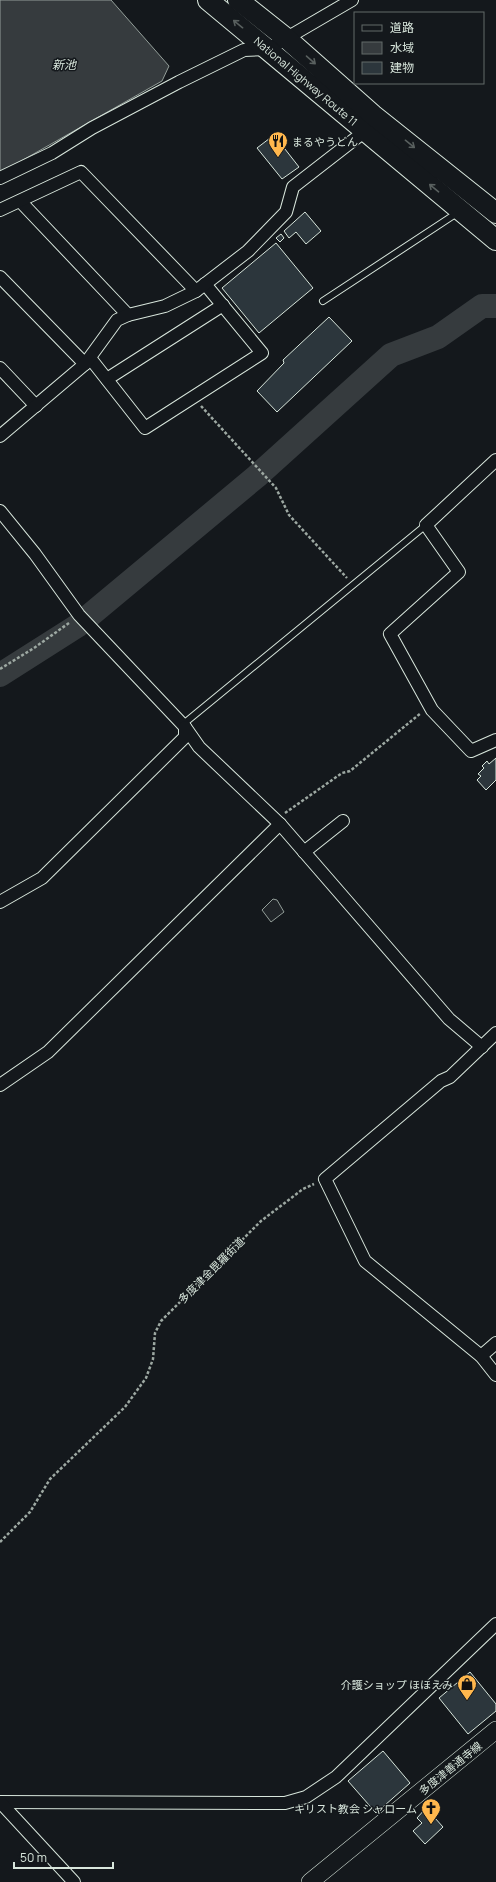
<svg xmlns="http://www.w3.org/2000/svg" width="496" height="1882" font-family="Manrope,'Noto Sans JP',sans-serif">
<rect width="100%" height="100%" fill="#14181c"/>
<polygon fill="#202428" stroke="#939e99" points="273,899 277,900 284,912 271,922 262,910"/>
<polygon fill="#363b3e" stroke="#939e99" points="0,0 111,0 169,66 162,81 0,173"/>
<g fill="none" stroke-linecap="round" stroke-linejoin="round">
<polyline stroke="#363b3e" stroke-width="24" points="0,675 77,626 257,476 391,355 438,337 482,306 496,306"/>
</g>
<g fill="#2c363c" stroke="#d8e6dc">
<polygon points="274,135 299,167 282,179 257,148"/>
<polygon points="305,212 321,231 306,244 296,232 289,238 284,231"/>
<polygon points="281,234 284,238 280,242 276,238"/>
<polygon points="276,243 313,288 259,333 222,288"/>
<polygon points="329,317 352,341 277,412 257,391 284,363 283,360"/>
<polygon points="496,758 496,780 486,790 477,780 481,776 478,774 484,768 482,766 487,761 489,764"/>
<polygon points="470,1672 496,1704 496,1711 468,1734 439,1698"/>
<polygon points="383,1751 410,1783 376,1813 348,1781"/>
<polygon points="426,1808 443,1827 425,1844 413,1831 422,1823 417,1818"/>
</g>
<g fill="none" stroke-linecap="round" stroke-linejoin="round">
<defs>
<g id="service">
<polyline points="323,301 457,213"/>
<polyline points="187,721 426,525"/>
</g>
<g id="minor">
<polyline points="0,178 52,153 92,128 179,82 244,50 268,49 352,0"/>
<polyline points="20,201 128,315"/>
<polyline points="0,210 81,172 196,291"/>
<polyline points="0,277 85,364"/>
<polyline points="90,358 145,428 262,353 205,284"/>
<polyline points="0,368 36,406"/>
<polyline points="107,379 223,305"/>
<polyline points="0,436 85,364 117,320 128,315 165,306 196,291 248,251 286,212 293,187 369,128"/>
<polyline points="496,460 426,525 459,572 390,634 432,710 471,751 496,740"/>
<polyline points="0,511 35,554 79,615 185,727 199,747 280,824 449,1019 482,1047"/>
<polyline points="304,852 343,821"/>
<polyline points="0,902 42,878 185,737 185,727"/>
<polyline points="496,1033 450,1077 441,1081 325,1179 365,1261 481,1356 496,1375"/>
<polyline points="0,1085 48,1052 280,824"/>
<polyline points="481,1356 496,1343"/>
<polyline points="0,1802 285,1803 306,1797 336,1777 496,1624"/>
<polyline points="0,1802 74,1882"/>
</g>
<polyline id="secondary" points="310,1882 496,1730"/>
<g id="trunk">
<polyline points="208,0 496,240"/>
<polyline points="238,0 286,38 373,115 496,213"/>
</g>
</defs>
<use href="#service" stroke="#d8e6dc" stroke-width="8"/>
<use href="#minor" stroke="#d8e6dc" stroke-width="14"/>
<use href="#secondary" stroke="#d8e6dc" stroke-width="18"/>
<use href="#trunk" stroke="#d8e6dc" stroke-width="22"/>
<g stroke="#9da8a2" stroke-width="2.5" stroke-dasharray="3 2" stroke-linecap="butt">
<polyline points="201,406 276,488 289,515 347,578"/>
<polyline points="0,669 34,648 69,623"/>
<polyline points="285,813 342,773 350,771 421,713"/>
<polyline points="0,1542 30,1512 50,1479 125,1407 146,1378 153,1359 155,1333 161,1321 261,1221 303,1189 314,1184"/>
</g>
<use href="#service" stroke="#14181c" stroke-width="6"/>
<use href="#minor" stroke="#14181c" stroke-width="12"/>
<use href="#secondary" stroke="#14181c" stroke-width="17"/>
<use href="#trunk" stroke="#14181c" stroke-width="20"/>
</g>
<defs><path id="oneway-shaft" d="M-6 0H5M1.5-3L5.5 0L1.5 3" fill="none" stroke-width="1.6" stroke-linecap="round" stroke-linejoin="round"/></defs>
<g stroke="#59605f">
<use href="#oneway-shaft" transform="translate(238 24) rotate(-141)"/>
<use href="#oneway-shaft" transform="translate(311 60) rotate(41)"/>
<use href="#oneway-shaft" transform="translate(410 144) rotate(39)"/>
<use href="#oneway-shaft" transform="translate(434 188) rotate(-140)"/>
</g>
<defs>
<symbol id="restaurant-pin" viewBox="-11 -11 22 30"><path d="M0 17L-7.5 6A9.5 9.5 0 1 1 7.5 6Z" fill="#ffb74d" stroke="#14181c"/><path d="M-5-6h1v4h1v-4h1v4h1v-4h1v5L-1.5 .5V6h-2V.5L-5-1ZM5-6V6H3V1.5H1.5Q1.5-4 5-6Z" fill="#111"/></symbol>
<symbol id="shop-pin" viewBox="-11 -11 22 30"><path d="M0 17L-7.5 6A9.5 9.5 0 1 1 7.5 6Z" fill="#ffb74d" stroke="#14181c"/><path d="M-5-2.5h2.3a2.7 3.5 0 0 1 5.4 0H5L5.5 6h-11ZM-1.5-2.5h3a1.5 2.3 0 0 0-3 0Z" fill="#111"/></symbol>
<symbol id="church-pin" viewBox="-11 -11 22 30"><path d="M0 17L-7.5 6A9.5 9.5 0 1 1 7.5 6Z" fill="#ffb74d" stroke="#14181c"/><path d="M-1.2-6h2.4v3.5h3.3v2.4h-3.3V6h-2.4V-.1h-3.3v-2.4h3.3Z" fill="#111"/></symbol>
</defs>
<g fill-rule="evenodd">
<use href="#restaurant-pin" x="267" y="130" width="22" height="30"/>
<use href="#shop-pin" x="456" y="1673" width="22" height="30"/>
<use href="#church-pin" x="420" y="1797" width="22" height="30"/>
</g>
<g text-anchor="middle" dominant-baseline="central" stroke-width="3" stroke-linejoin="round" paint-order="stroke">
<g font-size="11" fill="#d8e6dc" stroke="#14181c">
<text transform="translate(306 81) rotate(40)">National Highway Route 11</text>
<text transform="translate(211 1270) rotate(-45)">多度津金毘羅街道</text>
<text transform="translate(450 1768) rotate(-39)">多度津善通寺線</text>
</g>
<g font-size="11" fill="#d8e6dc" stroke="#14181c" text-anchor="end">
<text x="292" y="141" text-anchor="start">まるやうどん</text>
<text x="453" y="1684">介護ショップ ほほえみ</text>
<text x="417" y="1808">キリスト教会 シャローム</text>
</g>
<g font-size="12" font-style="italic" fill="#d8e6dc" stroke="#14181c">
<text x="64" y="64">新池</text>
</g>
</g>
<rect x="354" y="12" width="130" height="72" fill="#14181c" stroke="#626a69"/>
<rect x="362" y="25" width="20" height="6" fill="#14181c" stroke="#626a69"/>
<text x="390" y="32" font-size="12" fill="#d8e6dc">道路</text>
<rect x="362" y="42" width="20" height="12" fill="#363b3e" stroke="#626a69"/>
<text x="390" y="52" font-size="12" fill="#d8e6dc">水域</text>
<rect x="362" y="62" width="20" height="12" fill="#2c363c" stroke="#626a69"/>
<text x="390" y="72" font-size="12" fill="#d8e6dc">建物</text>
<path d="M14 1862v6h99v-6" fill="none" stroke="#d8e6dc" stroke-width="2"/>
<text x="20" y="1862" font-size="12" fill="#d8e6dc" stroke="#14181c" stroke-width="3" paint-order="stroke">50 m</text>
</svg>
